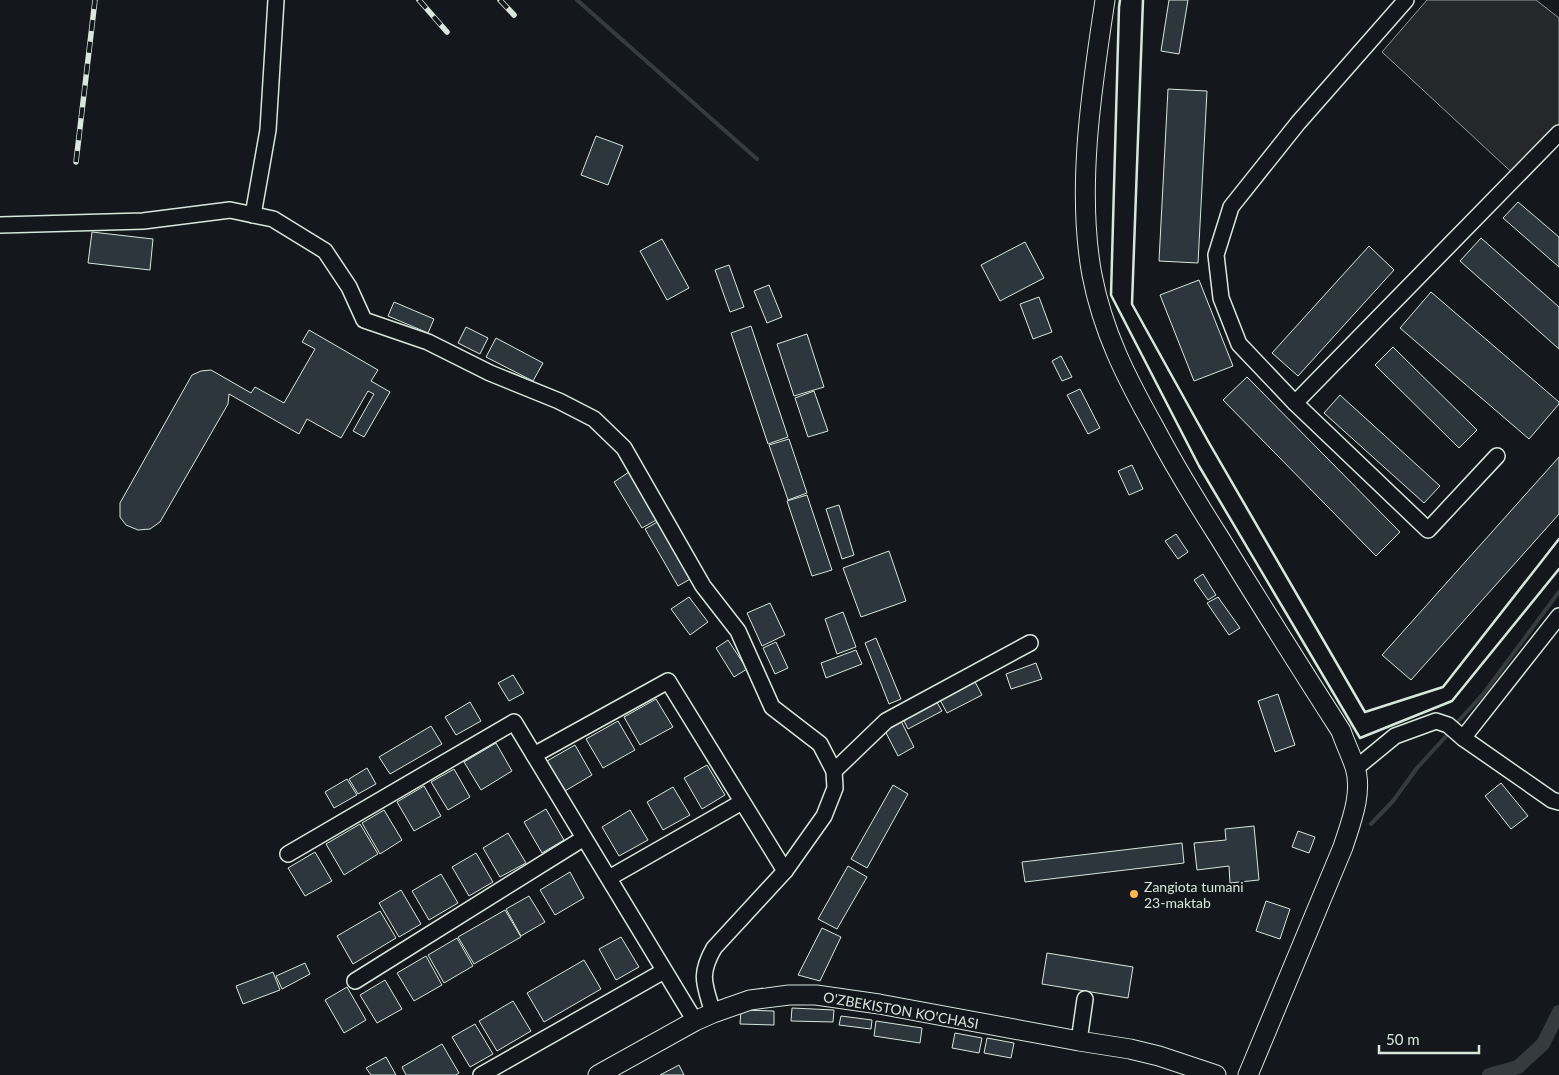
<svg xmlns="http://www.w3.org/2000/svg" width="1559" height="1075" font-family="Lato,sans-serif">
<rect width="100%" height="100%" fill="#14181c"/>
<polygon fill="#24282b" stroke="#939e99" points="1427,0 1536,0 1559,18 1559,130 1520,180 1382,52"/>
<g fill="none" stroke-linecap="round" stroke-linejoin="round">
<g stroke="#363b3e" stroke-width="4">
<polyline points="577,0 757,159"/>
<polyline points="1454,726 1484,693 1559,592"/>
<polyline points="1371,824 1393,801 1417,768 1450,732"/>
</g>
<polyline stroke="#363b3e" stroke-width="14" points="1489,1075 1518,1067 1543,1044 1559,1012"/>
</g>
<g fill="#2c363c" stroke="#d8e6dc">
<polygon points="1169,0 1188,0 1179,54 1161,51"/>
<polygon points="1168,89 1207,91 1198,263 1159,261"/>
<polygon points="596,136 623,146 608,185 581,175"/>
<polygon points="1518,202 1559,237 1559,267 1503,218"/>
<polygon points="92,232 153,239 150,270 88,263"/>
<polygon points="1481,238 1559,307 1559,349 1460,261"/>
<polygon points="662,239 689,288 667,300 640,251"/>
<polygon points="1025,242 1044,278 1000,301 981,265"/>
<polygon points="1369,246 1394,270 1298,376 1272,353"/>
<polygon points="729,265 744,307 730,312 715,270"/>
<polygon points="1199,280 1233,366 1194,381 1160,295"/>
<polygon points="769,285 782,317 767,323 754,291"/>
<polygon points="1431,292 1559,402 1559,404 1529,439 1400,328"/>
<polygon points="1039,297 1052,332 1033,339 1020,304"/>
<polygon points="394,302 434,319 428,333 388,316"/>
<polygon points="751,326 788,437 768,444 731,333"/>
<polygon points="466,327 488,338 480,354 458,343"/>
<polygon points="309,330 378,370 371,381 390,392 364,437 353,431 374,394 368,391 341,438 307,419 299,434 229,394 228,404 160,522 150,529 138,530 126,525 120,517 120,503 192,375 201,371 211,370 251,393 255,387 284,403 315,349 302,342"/>
<polygon points="807,334 824,387 794,396 777,344"/>
<polygon points="496,338 543,363 533,381 486,357"/>
<polygon points="1393,347 1477,430 1459,448 1375,365"/>
<polygon points="1061,356 1072,377 1062,381 1052,361"/>
<polygon points="1247,377 1400,532 1376,556 1223,400"/>
<polygon points="1080,389 1100,428 1088,434 1067,395"/>
<polygon points="814,391 828,431 808,437 795,398"/>
<polygon points="1340,395 1440,486 1424,503 1324,413"/>
<polygon points="789,439 807,493 788,500 769,445"/>
<polygon points="1559,457 1559,514 1411,680 1382,655"/>
<polygon points="1132,465 1143,489 1129,495 1118,471"/>
<polygon points="629,472 658,519 642,528 614,482"/>
<polygon points="807,495 832,570 812,576 787,501"/>
<polygon points="839,505 854,555 842,559 826,509"/>
<polygon points="659,521 692,578 678,586 645,529"/>
<polygon points="1176,534 1188,552 1178,559 1165,541"/>
<polygon points="889,551 906,601 861,617 843,568"/>
<polygon points="1203,574 1216,595 1208,600 1194,580"/>
<polygon points="689,597 708,622 690,635 671,609"/>
<polygon points="1218,597 1240,628 1229,635 1207,603"/>
<polygon points="770,603 785,635 762,646 747,613"/>
<polygon points="843,612 856,647 837,654 825,619"/>
<polygon points="876,638 901,699 889,704 865,643"/>
<polygon points="728,640 747,669 734,677 716,648"/>
<polygon points="776,642 788,668 775,674 763,648"/>
<polygon points="856,650 862,664 826,678 821,663"/>
<polygon points="1036,663 1042,679 1011,689 1006,674"/>
<polygon points="513,675 524,693 509,701 498,683"/>
<polygon points="974,680 982,695 947,713 939,698"/>
<polygon points="1278,694 1295,745 1275,752 1258,701"/>
<polygon points="656,699 673,727 640,745 624,717"/>
<polygon points="935,699 942,711 908,729 902,717"/>
<polygon points="470,702 481,721 456,735 445,717"/>
<polygon points="900,719 914,747 898,756 883,727"/>
<polygon points="618,721 635,750 603,768 586,739"/>
<polygon points="431,726 442,744 390,774 379,757"/>
<polygon points="496,743 512,771 481,790 464,762"/>
<polygon points="575,745 592,775 565,791 547,761"/>
<polygon points="707,765 725,795 702,809 684,778"/>
<polygon points="367,768 376,784 358,794 349,779"/>
<polygon points="454,769 470,797 448,810 431,782"/>
<polygon points="347,779 357,795 334,808 325,792"/>
<polygon points="1501,783 1528,816 1511,829 1485,796"/>
<polygon points="893,785 908,794 867,868 851,859"/>
<polygon points="424,786 441,816 414,831 397,802"/>
<polygon points="673,787 690,815 663,830 647,802"/>
<polygon points="546,809 564,840 542,853 524,822"/>
<polygon points="384,810 402,840 380,854 362,823"/>
<polygon points="630,810 648,840 619,856 602,827"/>
<polygon points="360,824 378,854 344,875 326,844"/>
<polygon points="1254,826 1259,880 1230,883 1229,866 1197,870 1194,843 1226,840 1225,829"/>
<polygon points="1298,831 1315,837 1309,853 1292,847"/>
<polygon points="508,833 526,863 500,877 483,848"/>
<polygon points="1182,843 1184,863 1025,882 1022,862"/>
<polygon points="315,852 332,881 305,896 288,868"/>
<polygon points="476,853 493,882 469,896 452,867"/>
<polygon points="848,866 867,877 837,929 818,919"/>
<polygon points="570,872 584,898 555,915 540,890"/>
<polygon points="441,874 458,903 429,920 412,891"/>
<polygon points="401,890 421,924 399,937 379,903"/>
<polygon points="529,896 545,922 521,936 506,909"/>
<polygon points="1266,901 1290,909 1280,939 1256,931"/>
<polygon points="505,910 521,937 474,964 458,937"/>
<polygon points="380,911 396,938 353,964 337,936"/>
<polygon points="822,928 841,937 820,981 798,975"/>
<polygon points="621,937 639,967 616,980 599,949"/>
<polygon points="457,938 473,966 444,983 428,955"/>
<polygon points="1047,953 1133,967 1128,998 1042,984"/>
<polygon points="426,956 442,985 414,1001 397,973"/>
<polygon points="584,960 601,989 544,1022 527,993"/>
<polygon points="305,963 310,974 282,989 276,976"/>
<polygon points="273,972 280,990 243,1004 236,986"/>
<polygon points="385,980 402,1009 377,1023 360,995"/>
<polygon points="347,987 366,1020 344,1033 325,1000"/>
<polygon points="513,1001 531,1031 497,1051 479,1021"/>
<polygon points="792,1008 834,1010 833,1022 791,1021"/>
<polygon points="741,1010 774,1011 774,1025 740,1024"/>
<polygon points="841,1016 872,1020 871,1029 839,1025"/>
<polygon points="876,1021 922,1028 920,1043 874,1036"/>
<polygon points="475,1024 493,1054 470,1067 452,1037"/>
<polygon points="955,1033 982,1038 979,1053 952,1048"/>
<polygon points="987,1038 1014,1043 1011,1058 984,1053"/>
<polygon points="442,1044 459,1073 456,1075 406,1075 402,1067"/>
<polygon points="386,1057 396,1075 371,1075 366,1068"/>
<polygon points="679,1065 684,1075 660,1075"/>
</g>
<g fill="none" stroke-linecap="round" stroke-linejoin="round">
<defs>
<g id="minor">
<polyline points="1406,0 1298,123 1231,207 1216,255 1221,298 1239,344 1295,403 1428,530 1497,456"/>
<polyline points="253,215 268,130 276,0"/>
<path d="M0,225l143,-4 87,-11 43,9 52,32 24,36 15,33 64,22 62,31 69,28 35,18 30,29 79,138 35,45 34,76 48,37 14,27 1,17 -11,28 -39,55 -71,77c-16,28 -9,37 -1,65"/>
<polyline points="1295,403 1559,133"/>
<polyline points="1463,738 1559,616"/>
<polyline points="534,755 668,681 785,871"/>
<polyline points="1356,768 1395,736 1436,721 1448,725 1463,738 1552,800 1559,802"/>
<polyline points="834,771 886,721 1030,643"/>
<polyline points="288,854 514,722 695,1021"/>
<polyline points="609,878 742,802"/>
<polyline points="355,981 584,838"/>
<polyline points="1079,1041 1085,999"/>
<polyline points="481,1075 664,971"/>
</g>
<g id="major">
<path d="M1105,0c-13,86 -29,189 -13,275 11,57 34,102 62,152 20,38 42,74 65,110 40,65 81,130 122,194 4,12 10,24 14,36 8,26 -4,55 -12,80l-95,228"/>
<polyline points="598,1075 695,1021 713,1013 750,1000 789,995 816,995 879,1004 1079,1041 1130,1049 1159,1056 1216,1075"/>
</g>
</defs>
<use href="#minor" stroke="#d8e6dc" stroke-width="18"/>
<use href="#major" stroke="#d8e6dc" stroke-width="21"/>
<use href="#minor" stroke="#14181c" stroke-width="15"/>
<use href="#major" stroke="#14181c" stroke-width="19"/>
<defs>
<g id="rail">
<polyline points="419,0 447,32"/>
<polyline points="500,0 514,15"/>
<polyline points="76,162 95,0"/>
</g>
</defs>
<use href="#rail" stroke="#d8e6dc" stroke-width="5.5"/>
<use href="#rail" stroke="#14181c" stroke-width="4" stroke-dasharray="11" stroke-linecap="butt"/>
<g stroke="#d8e6dc" stroke-width="2.5">
<polyline points="1120,0 1119,7 1111,295 1199,466 1360,738 1452,701 1559,569"/>
<polyline points="1143,0 1132,304 1208,441 1365,712 1443,687 1559,539"/>
</g>
</g>
<circle fill="#ffb74d" stroke="#14181c" stroke-width="2" cx="1134" cy="894" r="5"/>
<g text-anchor="middle" dominant-baseline="central" stroke-width="4" stroke-linejoin="round" paint-order="stroke">
<g font-size="14" fill="#d8e6dc" stroke="#14181c" text-anchor="start">
<text x="1144" y="886">Zangiota tumani<tspan x="1144" dy="16">23-maktab</tspan></text>
</g>
<g font-size="14" fill="#d8e6dc" stroke="#14181c">
<text transform="translate(901 1010) rotate(10)">O'ZBEKISTON KO'CHASI</text>
</g>
</g>
<path d="M1379 1045v8h100v-8" fill="none" stroke="#d8e6dc" stroke-width="2.5"/>
<text x="1386" y="1045" font-size="15" fill="#d8e6dc" stroke="#14181c" stroke-width="4" paint-order="stroke">50 m</text>
</svg>
